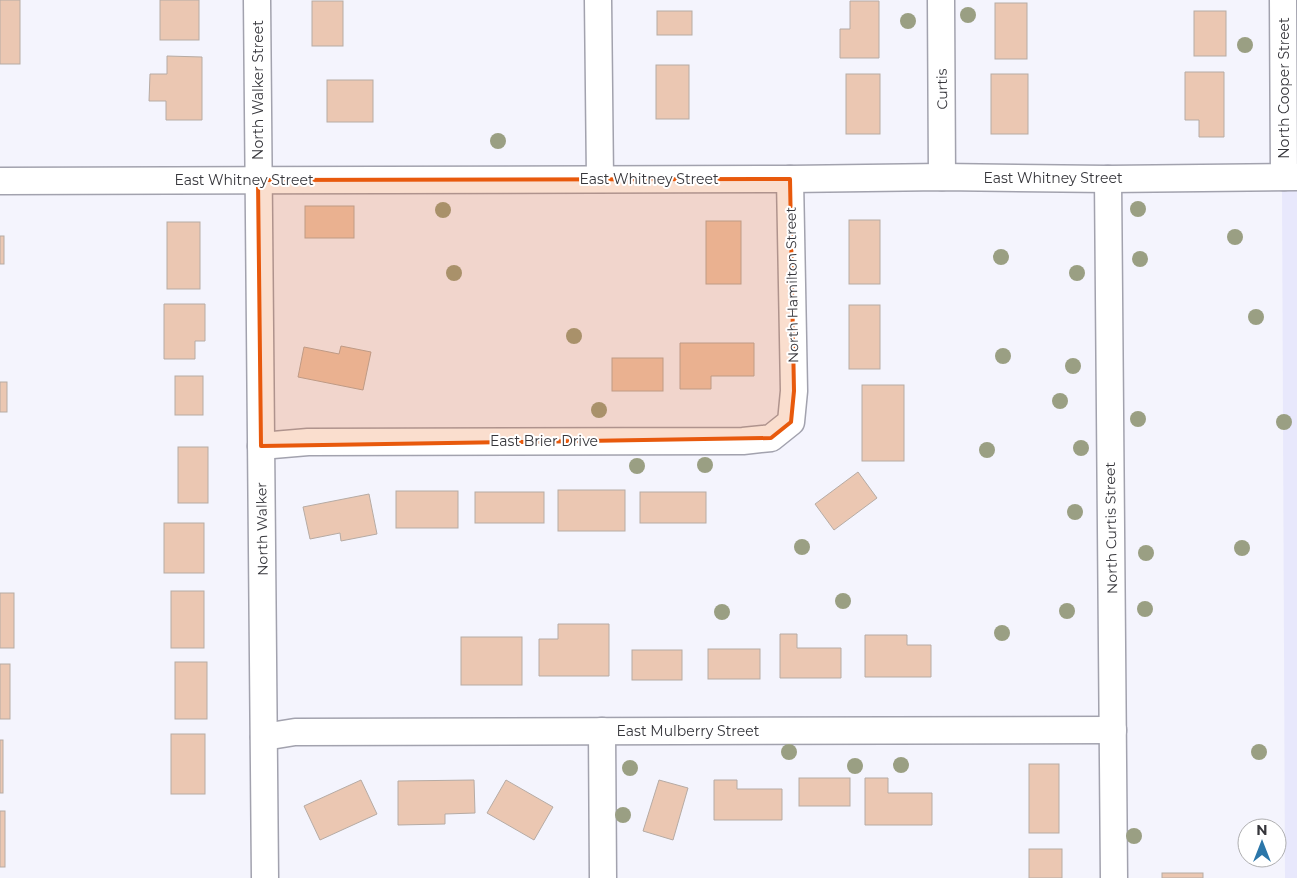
<svg xmlns="http://www.w3.org/2000/svg" width="1297" height="878" font-family="Montserrat,sans-serif">
<rect width="100%" height="100%" fill="#f4f4fd"/>
<polygon fill="#e8e8fc" points="1282,190 1297,190 1297,878 1285,878"/>
<g fill="#ebc7b2" stroke="#b6aba4">
<rect x="0" y="0" width="20" height="64"/>
<rect x="160" y="0" width="39" height="40"/>
<rect x="312" y="1" width="31" height="45"/>
<polygon points="850,1 879,1 879,58 840,58 840,29 850,29"/>
<rect x="995" y="3" width="32" height="56"/>
<rect x="657" y="11" width="35" height="24"/>
<rect x="1194" y="11" width="32" height="45"/>
<polygon points="167,56 202,57 202,120 166,120 166,101 149,101 150,74 167,74"/>
<rect x="656" y="65" width="33" height="54"/>
<polygon points="1185,72 1224,72 1224,137 1199,137 1199,120 1185,120"/>
<rect x="846" y="74" width="34" height="60"/>
<rect x="991" y="74" width="37" height="60"/>
<rect x="327" y="80" width="46" height="42"/>
<rect x="305" y="206" width="49" height="32"/>
<rect x="849" y="220" width="31" height="64"/>
<rect x="706" y="221" width="35" height="63"/>
<rect x="167" y="222" width="33" height="67"/>
<rect x="0" y="236" width="4" height="28"/>
<polygon points="164,304 205,304 205,341 195,341 195,359 164,359"/>
<rect x="849" y="305" width="31" height="64"/>
<polygon points="680,343 754,343 754,376 711,376 711,389 680,389"/>
<polygon points="341,346 371,352 363,390 298,377 304,347 339,354"/>
<rect x="612" y="358" width="51" height="33"/>
<rect x="175" y="376" width="28" height="39"/>
<rect x="0" y="382" width="7" height="30"/>
<rect x="862" y="385" width="42" height="76"/>
<rect x="178" y="447" width="30" height="56"/>
<polygon points="858,472 877,498 834,530 815,504"/>
<rect x="558" y="490" width="67" height="41"/>
<rect x="396" y="491" width="62" height="37"/>
<rect x="475" y="492" width="69" height="31"/>
<rect x="640" y="492" width="66" height="31"/>
<polygon points="369,494 377,534 341,541 340,533 310,539 303,507"/>
<rect x="164" y="523" width="40" height="50"/>
<rect x="171" y="591" width="33" height="57"/>
<rect x="0" y="593" width="14" height="55"/>
<polygon points="558,624 609,624 609,676 539,676 539,639 558,639"/>
<polygon points="780,634 797,634 797,648 841,648 841,678 780,678"/>
<polygon points="865,635 907,635 907,645 931,645 931,677 865,677"/>
<rect x="461" y="637" width="61" height="48"/>
<rect x="708" y="649" width="52" height="30"/>
<rect x="632" y="650" width="50" height="30"/>
<rect x="175" y="662" width="32" height="57"/>
<rect x="0" y="664" width="10" height="55"/>
<rect x="171" y="734" width="34" height="60"/>
<rect x="0" y="740" width="3" height="53"/>
<rect x="1029" y="764" width="30" height="69"/>
<rect x="799" y="778" width="51" height="28"/>
<polygon points="865,778 888,778 888,793 932,793 932,825 865,825"/>
<polygon points="361,780 377,814 320,840 304,806"/>
<polygon points="474,780 475,813 445,814 445,824 398,825 398,781"/>
<polygon points="506,780 553,807 534,840 487,813"/>
<polygon points="659,780 688,788 673,840 643,831"/>
<polygon points="714,780 737,780 737,789 782,789 782,820 714,820"/>
<rect x="0" y="811" width="5" height="56"/>
<rect x="1029" y="849" width="33" height="29"/>
<rect x="1162" y="873" width="41" height="5"/>
</g>
<g fill="none" stroke-linecap="round" stroke-linejoin="round">
<defs>
<g id="minor">
<polyline points="257,0 265,878"/>
<polyline points="598,0 600,179"/>
<polyline points="941,0 942,177"/>
<polyline points="1283,0 1284,177"/>
<polyline points="1108,179 1114,878"/>
<polyline points="0,181 790,179 942,177 1108,179 1297,177"/>
<polyline points="261,446 308,442 743,441 771,438 791,422 794,391 790,179"/>
<polyline points="602,731 603,878"/>
<polyline points="264,737 295,732 1113,730"/>
</g>
</defs>
<use href="#minor" stroke="#a2a2ae" stroke-width="29"/>
<use href="#minor" stroke="#fff" stroke-width="26"/>
</g>
<g fill="#9a9f83">
<circle cx="968" cy="15" r="8"/>
<circle cx="908" cy="21" r="8"/>
<circle cx="1245" cy="45" r="8"/>
<circle cx="498" cy="141" r="8"/>
<circle cx="1138" cy="209" r="8"/>
<circle cx="443" cy="210" r="8"/>
<circle cx="1235" cy="237" r="8"/>
<circle cx="1001" cy="257" r="8"/>
<circle cx="1140" cy="259" r="8"/>
<circle cx="454" cy="273" r="8"/>
<circle cx="1077" cy="273" r="8"/>
<circle cx="1256" cy="317" r="8"/>
<circle cx="574" cy="336" r="8"/>
<circle cx="1003" cy="356" r="8"/>
<circle cx="1073" cy="366" r="8"/>
<circle cx="1060" cy="401" r="8"/>
<circle cx="599" cy="410" r="8"/>
<circle cx="1138" cy="419" r="8"/>
<circle cx="1284" cy="422" r="8"/>
<circle cx="1081" cy="448" r="8"/>
<circle cx="987" cy="450" r="8"/>
<circle cx="705" cy="465" r="8"/>
<circle cx="637" cy="466" r="8"/>
<circle cx="1075" cy="512" r="8"/>
<circle cx="802" cy="547" r="8"/>
<circle cx="1242" cy="548" r="8"/>
<circle cx="1146" cy="553" r="8"/>
<circle cx="843" cy="601" r="8"/>
<circle cx="1145" cy="609" r="8"/>
<circle cx="1067" cy="611" r="8"/>
<circle cx="722" cy="612" r="8"/>
<circle cx="1002" cy="633" r="8"/>
<circle cx="789" cy="752" r="8"/>
<circle cx="1259" cy="752" r="8"/>
<circle cx="901" cy="765" r="8"/>
<circle cx="855" cy="766" r="8"/>
<circle cx="630" cy="768" r="8"/>
<circle cx="623" cy="815" r="8"/>
<circle cx="1134" cy="836" r="8"/>
</g>
<path fill="#e8590c" fill-opacity="0.2" stroke="#e8590c" stroke-width="4" stroke-linejoin="round" d="M790,179l4,212 -3,31 -20,16 -510,8 -3,-266z"/>
<g text-anchor="middle" dominant-baseline="central" stroke-width="4" stroke-linejoin="round" paint-order="stroke">
<g font-size="14" fill="#36363b" stroke="#fff">
<text transform="translate(1284 88) rotate(-90)">North Cooper Street</text>
<text transform="translate(942 89) rotate(-91)">Curtis</text>
<text transform="translate(258 90) rotate(-90)">North Walker Street</text>
<text x="1053" y="178">East Whitney Street</text>
<text x="649" y="179">East Whitney Street</text>
<text x="244" y="180">East Whitney Street</text>
<text transform="translate(792 285) rotate(-91)">North Hamilton Street</text>
<text x="544" y="441">East Brier Drive</text>
<text transform="translate(1111 528) rotate(-91)">North Curtis Street</text>
<text transform="translate(262 529) rotate(-91)">North Walker</text>
<text x="688" y="731">East Mulberry Street</text>
</g>
</g>
<g transform="translate(1262 843)"><circle r="24" fill="#ffffff" stroke="#afafb1"/>
<path d="M0-4L9 19L0 12L-9 19Z" fill="#2b76a9"/>
<text y="-8" font-size="14" font-weight="bold" text-anchor="middle" fill="#36363b">N</text>
</g>
</svg>
